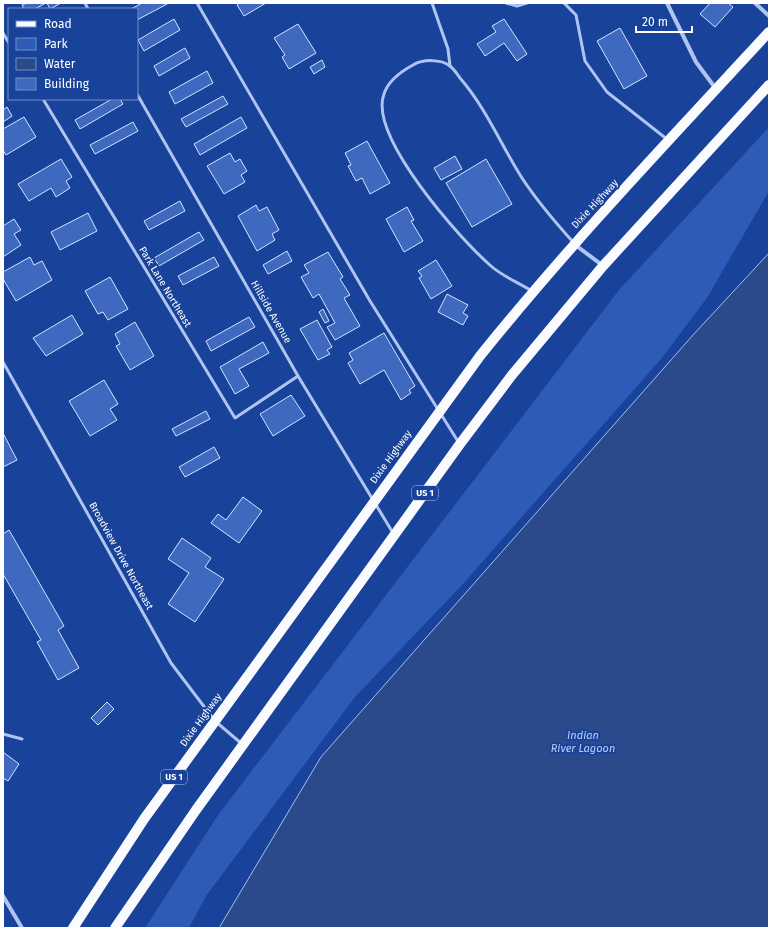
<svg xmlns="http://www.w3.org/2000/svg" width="772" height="931" font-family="'Fira Sans',sans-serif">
<rect width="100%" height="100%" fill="#19429a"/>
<polygon fill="#2d5bb7" points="769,127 769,191 707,298 661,359 462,585 355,697 206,896 189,928 145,928 218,815 619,290"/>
<polygon fill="#2b4a8c" stroke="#a2bef3" points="769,253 769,928 219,928 321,757 693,335"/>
<g fill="#3e69bf" stroke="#d6e3fc">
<polygon points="27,3 46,3 35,9 24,9 22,5"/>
<polygon points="47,3 61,3 50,9"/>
<polygon points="142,3 169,3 137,20 137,9 131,9"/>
<polygon points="240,3 266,3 244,16 237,5"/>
<polygon points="710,3 728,3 733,7 715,27 700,14"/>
<polygon points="174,19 180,30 144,51 138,40"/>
<polygon points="504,19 527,54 517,61 504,43 485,56 477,44 496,32 492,26"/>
<polygon points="298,24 316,53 289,69 282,57 285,55 274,38"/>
<polygon points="620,28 647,76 624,89 597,41"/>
<polygon points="185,48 190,58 159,76 154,66"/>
<polygon points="322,60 325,67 314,74 310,67"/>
<polygon points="207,71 213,83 175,104 169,92"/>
<polygon points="223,96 228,104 186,127 181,119"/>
<polygon points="112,99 120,99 123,104 80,129 75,120"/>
<polygon points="7,107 12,116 3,122 3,110"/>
<polygon points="24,117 36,137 6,155 3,150 3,129"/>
<polygon points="241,117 247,128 200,155 194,144"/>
<polygon points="133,122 138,131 95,154 90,145"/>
<polygon points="367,141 390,183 370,194 362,178 356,181 348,166 351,165 345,153"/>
<polygon points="230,153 235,162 240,159 247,171 241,175 245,182 224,194 207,166"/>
<polygon points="455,156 462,169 441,180 434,168"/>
<polygon points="61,159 72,177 66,181 70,188 56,197 51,188 29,201 18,184"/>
<polygon points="486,159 512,204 472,227 446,183"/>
<polygon points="180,201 185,211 149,230 144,221"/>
<polygon points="256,205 259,211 267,207 279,230 272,234 275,240 257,251 238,216"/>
<polygon points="407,207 414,220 411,221 423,241 404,252 386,219"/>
<polygon points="88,213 97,231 60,250 51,232"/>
<polygon points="14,219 21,230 14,234 21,245 3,257 3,226"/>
<polygon points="199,232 204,240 159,266 154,258"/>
<polygon points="287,251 292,261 268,274 263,265"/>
<polygon points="328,252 343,277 340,279 350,295 344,298 360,326 335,340 327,327 335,323 319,294 313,298 301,277 309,273 304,265"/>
<polygon points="30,257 34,265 42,261 52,280 16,301 3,279 3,272"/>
<polygon points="214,257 219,266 183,285 178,276"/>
<polygon points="436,260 452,286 431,299 419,278 422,276 418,271"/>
<polygon points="110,277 128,309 108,320 103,312 98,314 85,291"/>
<polygon points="447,294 468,305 463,313 468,316 463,325 438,312"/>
<polygon points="323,309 329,321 325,323 319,312"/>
<polygon points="72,315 83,334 46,356 33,338"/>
<polygon points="249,317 255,327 211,351 206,341"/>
<polygon points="317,320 332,347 327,350 330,354 318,360 300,329"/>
<polygon points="135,322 154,356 130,370 116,346 120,344 115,334"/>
<polygon points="384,333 415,386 409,390 411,393 401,400 384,370 360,384 348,363 353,360 349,353"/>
<polygon points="263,342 269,353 239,369 249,386 235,394 220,367"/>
<polygon points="104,380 118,404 110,409 117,420 90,436 69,401"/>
<polygon points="291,395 305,416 273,436 260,414"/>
<polygon points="206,411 210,419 176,436 172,429"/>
<polygon points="3,433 17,460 3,467"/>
<polygon points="214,447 220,458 185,477 179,467"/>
<polygon points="243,497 262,511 239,543 211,523 218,514 226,520"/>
<polygon points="9,530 64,626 58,630 79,668 58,680 37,642 41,640 3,574 3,534"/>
<polygon points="182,538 211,558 205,567 224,579 195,622 168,604 189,573 168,559"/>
<polygon points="107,702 114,709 98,725 91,718"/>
<polygon points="3,752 19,764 8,781 3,778"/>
</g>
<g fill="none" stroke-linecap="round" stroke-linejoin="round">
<g stroke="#afc5f1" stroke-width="3">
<polyline points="85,3 88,9"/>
<polyline points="197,3 370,301 459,443"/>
<polyline points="432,3 448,49 450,66"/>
<polyline points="506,3 517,6 527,3"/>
<polyline points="564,3 576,15 585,61 607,92 668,140"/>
<polyline points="3,33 9,43"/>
<polyline points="137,94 298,376 393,533"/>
<polyline points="43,99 235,418 298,376"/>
<path d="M532,291c-13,-8 -30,-15 -41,-25 -31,-27 -123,-130 -107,-172 4,-13 18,-23 29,-29 10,-6 28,-6 37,1 4,3 7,8 10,12 26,30 41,67 62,100 15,23 33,44 51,64"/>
<polyline points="3,362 171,663 215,721 242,744"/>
<polyline points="3,734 22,739"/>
</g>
<g stroke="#afc5f1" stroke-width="4">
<polyline points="667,3 696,62 716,89"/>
<polyline points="755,3 769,16"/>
<polyline points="574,244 602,265"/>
<polyline points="3,896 22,928"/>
</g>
<g stroke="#f9fbff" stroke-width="10">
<path d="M73,928l71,-109 336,-463c91,-113 191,-218 289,-324"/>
<polyline points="115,928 196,810 460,444 512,375 603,266 769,85"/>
</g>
</g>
<g text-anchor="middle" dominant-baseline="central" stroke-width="4" stroke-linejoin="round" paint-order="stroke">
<g fill="#19429a" stroke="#bac6e1" stroke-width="1">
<rect x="412" y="486" width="26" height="14" rx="3"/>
<rect x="161" y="770" width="26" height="14" rx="3"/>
</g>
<g font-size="9" font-weight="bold" fill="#fff">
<text x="425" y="493">US 1</text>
<text x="174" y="777">US 1</text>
</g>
<g font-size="10" fill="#fff" stroke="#19429a">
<text transform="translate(595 204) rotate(-47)">Dixie Highway</text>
<text transform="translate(165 287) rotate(59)">Park Lane Northeast</text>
<text transform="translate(271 312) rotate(60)">Hillside Avenue</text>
<text transform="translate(391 457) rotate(-54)">Dixie Highway</text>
<text transform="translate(121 556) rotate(61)">Broadview Drive Northeast</text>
<text transform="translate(201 720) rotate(-54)">Dixie Highway</text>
</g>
<g font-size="11" font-style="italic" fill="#bbd0f8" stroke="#19429a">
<text x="583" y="735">Indian<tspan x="583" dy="13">River Lagoon</tspan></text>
</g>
</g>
<rect width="772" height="931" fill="none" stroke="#ffffff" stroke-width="8"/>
<rect x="8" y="8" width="130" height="92" fill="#19429a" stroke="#758ec2"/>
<rect x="16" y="21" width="20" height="6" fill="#f9fbff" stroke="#758ec2"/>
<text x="44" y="28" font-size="12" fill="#ffffff">Road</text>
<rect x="16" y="38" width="20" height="12" fill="#2d5bb7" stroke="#758ec2"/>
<text x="44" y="48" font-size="12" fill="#ffffff">Park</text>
<rect x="16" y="58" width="20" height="12" fill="#2b4a8c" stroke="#758ec2"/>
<text x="44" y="68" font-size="12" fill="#ffffff">Water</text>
<rect x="16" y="78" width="20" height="12" fill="#3e69bf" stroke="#758ec2"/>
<text x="44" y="88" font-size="12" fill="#ffffff">Building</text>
<path d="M636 26v6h56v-6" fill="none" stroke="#ffffff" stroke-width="2"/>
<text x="642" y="26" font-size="12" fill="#ffffff" stroke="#19429a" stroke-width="3" paint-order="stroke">20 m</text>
</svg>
